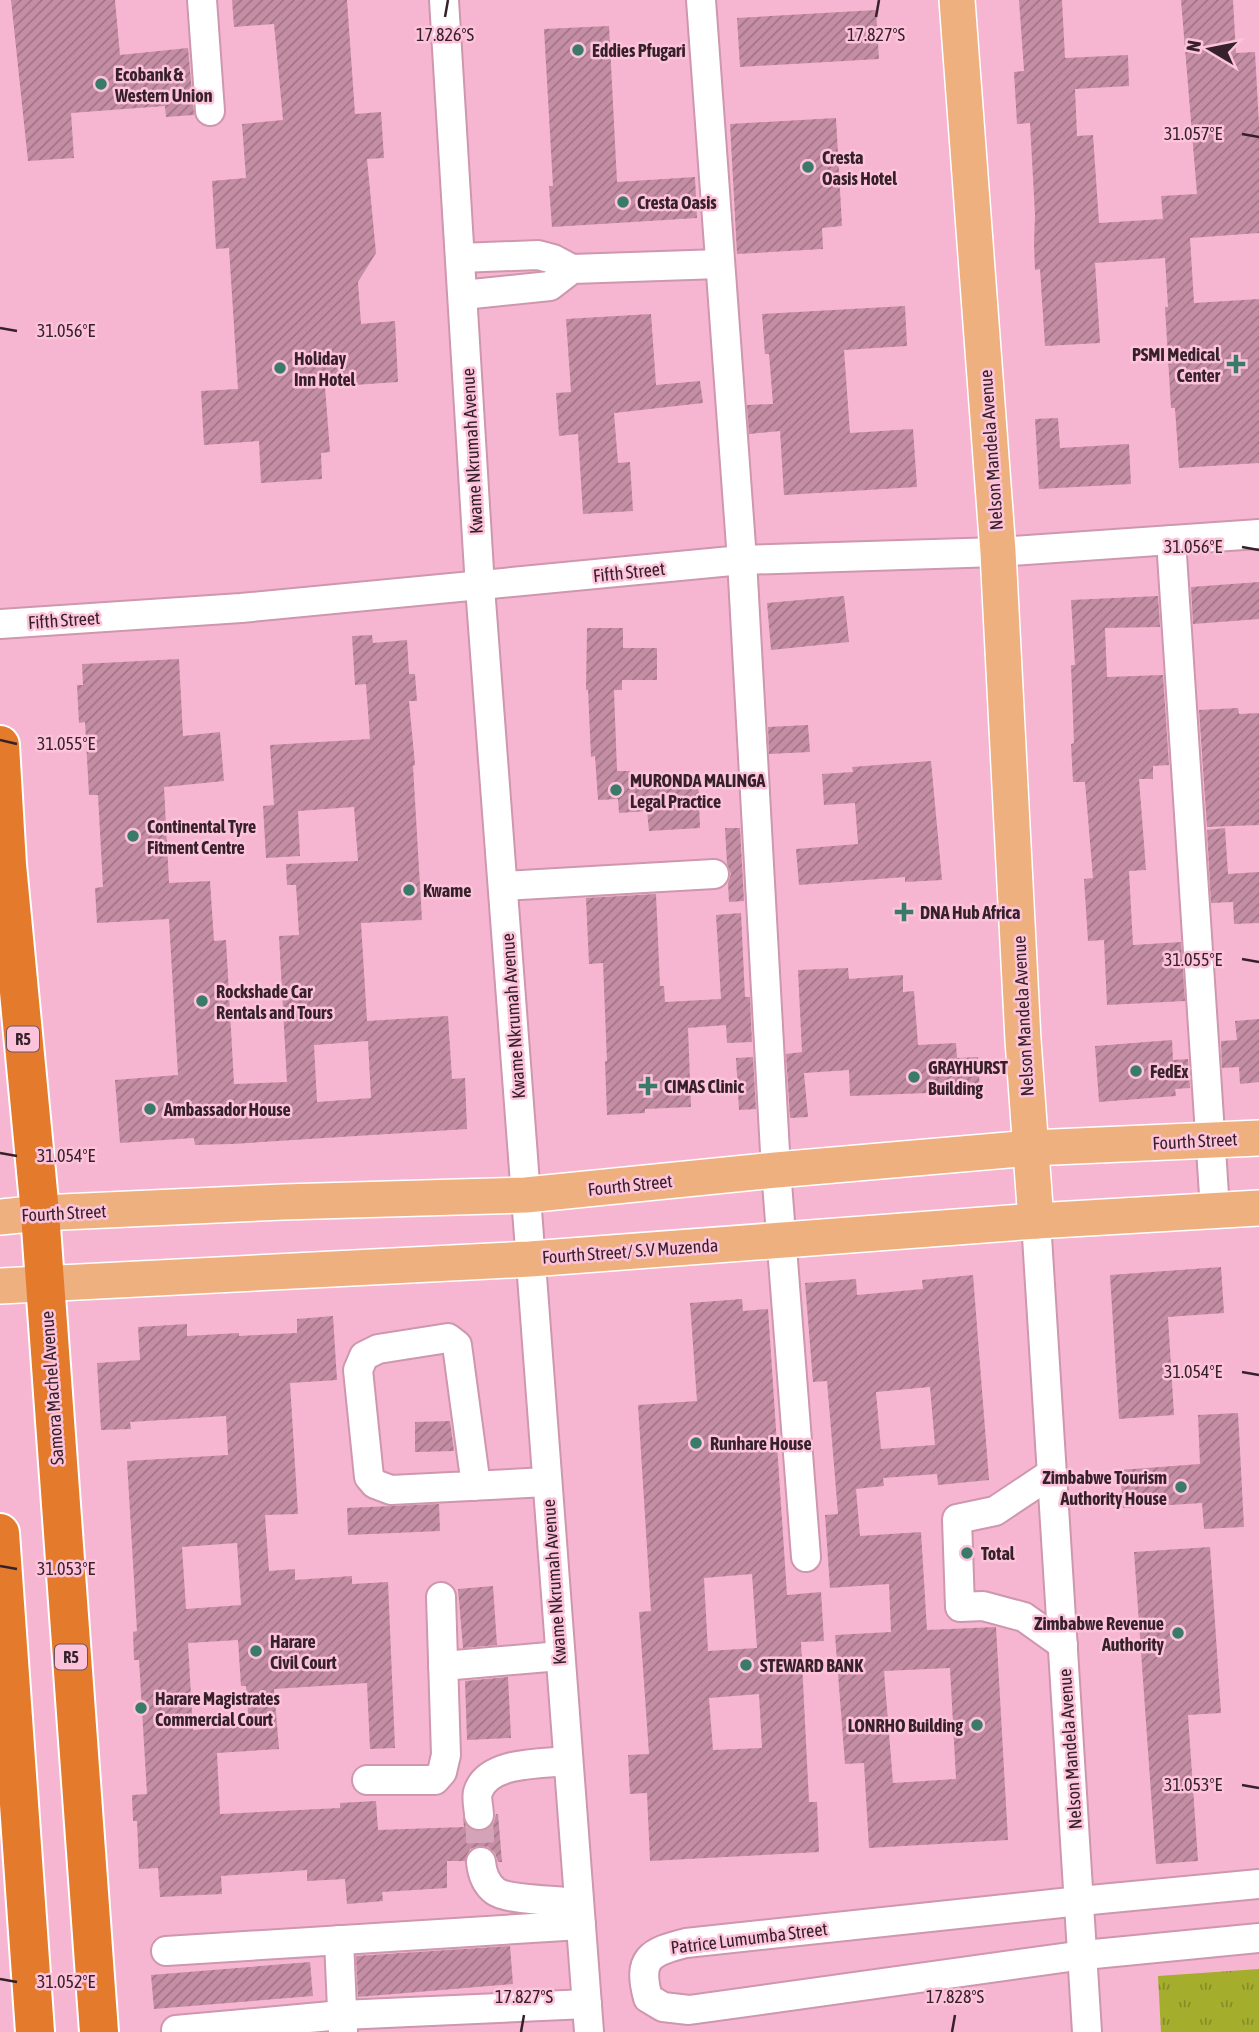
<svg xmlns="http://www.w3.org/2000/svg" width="1259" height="2032" font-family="'Asap Condensed',sans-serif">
<defs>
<pattern id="park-tufts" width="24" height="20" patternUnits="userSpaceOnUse" patternTransform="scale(1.75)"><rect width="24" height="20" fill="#a5ad2c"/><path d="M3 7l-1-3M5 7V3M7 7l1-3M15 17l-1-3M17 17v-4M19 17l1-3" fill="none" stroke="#878c26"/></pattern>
<pattern id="building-hatch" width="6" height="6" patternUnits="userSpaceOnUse" patternTransform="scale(1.75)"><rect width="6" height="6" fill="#c58ea4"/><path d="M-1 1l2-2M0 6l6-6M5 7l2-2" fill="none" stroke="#a17486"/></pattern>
</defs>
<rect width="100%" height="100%" fill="#fcc3da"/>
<rect fill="#f6b6d1" x="0" y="0" width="1259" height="2032"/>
<polygon fill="url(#park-tufts)" points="1259,1969 1259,2032 1161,2032 1158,1976"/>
<g fill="url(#building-hatch)" fill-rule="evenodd">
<polygon points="11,0 115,0 120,55 188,48 194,115 166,117 165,106 71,113 74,158 28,161"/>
<polygon points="232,0 347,0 355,114 381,112 384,158 367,159 376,253 358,282 361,324 395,321 398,382 325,387 330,452 321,453 322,479 261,483 259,441 204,445 201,391 238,389 229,248 216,249 212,181 246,178 242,124 283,120 274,24 234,27"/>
<polygon points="1019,0 1062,0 1065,58 1128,55 1129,86 1075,89 1077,136 1093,135 1099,223 1163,219 1161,196 1197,194 1181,0 1233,0 1236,53 1255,52 1259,125 1259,233 1190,238 1194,303 1259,299 1259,463 1179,468 1175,408 1171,408 1165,307 1168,307 1165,258 1095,263 1100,343 1045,346 1040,269 1035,270 1034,244 1035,215 1030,123 1017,124 1014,72 1024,71"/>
<polygon points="876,10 879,59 740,67 737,18"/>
<polygon points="609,26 617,182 695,177 697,218 552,227 549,186 553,186 544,29"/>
<polygon points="836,118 842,226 822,228 823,249 737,254 730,124"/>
<polygon points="905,306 907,346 844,350 850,433 913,429 917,487 784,495 780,431 749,434 747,405 773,404 769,354 765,354 762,314"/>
<polygon points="651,314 656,385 700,381 703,403 614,413 618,463 630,462 633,511 583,514 578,434 559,436 556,393 571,392 566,319"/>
<polygon points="1058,418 1060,448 1129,444 1131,484 1039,489 1035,419"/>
<polygon points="1259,582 1259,619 1193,624 1191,587"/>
<polygon points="844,596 849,642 771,650 767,603"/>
<polygon points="1158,596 1160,627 1105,628 1107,677 1163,675 1169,765 1153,766 1153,779 1139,779 1146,870 1129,871 1133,945 1181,942 1185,1001 1107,1005 1104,940 1088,941 1084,879 1093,878 1085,782 1073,782 1071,744 1074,743 1071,665 1075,665 1071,600"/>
<polygon points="587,628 623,628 623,648 657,648 657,680 622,680 622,690 614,690 617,771 630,771 631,783 698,780 700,828 649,831 647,811 619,813 618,799 598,800 595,756 591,757 588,690 586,690"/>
<path d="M372,635l1,8 34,-3 2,34h6l2,27h-8l6,64 -2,1 9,154 -61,3 6,98 81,-5 4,63 13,-1 2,51 -235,15 -37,1 -1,-7 -74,5 -5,-63 63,-5 -9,-156 -72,4 -2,-35 8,-1 -5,-92h-9l-4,-73 -6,1 -2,-38h6l-1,-21 97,-5 4,77 37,-4 4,49 -60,6 5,96 41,-2 4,60 12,-1 8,144 53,-2 -8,-146 20,-1 -3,-50h-9l-1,-21 72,-3 -4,-54 -56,4 2,45 -34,2 -3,-52 11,-1 -4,-60 100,-6 -4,-55 -11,1 -3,-49zM368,1041l3,57 -54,4 -3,-57z"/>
<polygon points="1238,708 1239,714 1259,713 1259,825 1207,827 1199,710"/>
<polygon points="808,725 810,752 769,754 768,727"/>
<polygon points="931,761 942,880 905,882 905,877 799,885 796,849 858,844 855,803 824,805 822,774 853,772 852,767"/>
<polygon points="725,828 740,828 744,901 729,902 728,883 731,874 727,864"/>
<polygon points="1225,828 1228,874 1259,872 1259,923 1234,924 1233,902 1211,903 1207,830"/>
<polygon points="656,894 660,986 664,986 665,1002 721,999 716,915 741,913 745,997 750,997 752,1042 727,1043 726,1025 688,1028 691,1107 645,1109 645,1113 607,1115 605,1061 607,1061 603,963 589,964 586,898"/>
<polygon points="848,968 849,979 903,975 903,992 914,991 918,1045 956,1043 957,1058 978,1057 980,1091 850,1096 849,1070 804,1073 808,1117 790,1118 786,1054 802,1052 798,970"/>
<polygon points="1259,1019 1259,1082 1240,1084 1239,1067 1222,1068 1221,1041 1237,1040 1235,1021"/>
<polygon points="1172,1040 1173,1060 1188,1059 1190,1088 1175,1089 1176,1096 1099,1102 1095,1046"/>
<polygon points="753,1057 756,1109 739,1110 736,1058"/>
<polygon points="1221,1267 1224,1313 1168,1317 1174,1415 1119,1419 1110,1275"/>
<path d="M973,1275l16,205 -51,5 -1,-11 -54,4 1,8 -28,3 4,47 61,-4 6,98 69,-3 12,213 -139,8 -5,-85 -19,1 -10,-129 56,-3 -2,-48 -59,4 -5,-73 13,-1 -11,-133 -14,1 -8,-99 51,-4 1,16 66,-6 -1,-9zM930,1387l5,58 -54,4 -5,-57zM950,1668l6,111 -63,4 -9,-112z"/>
<path d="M742,1299l1,12 25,-2 19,286 34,-3 3,49 -23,1 8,160h8l2,50 -169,9 -3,-68 -17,1 -2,-39 21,-1 -10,-142 12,-1 -13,-206 59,-4 -7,-98zM752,1574l5,74 -49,3 -4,-73zM759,1694l3,54 -49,2 -4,-52z"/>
<path d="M333,1316l4,64 -47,3 8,131 -33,1 4,56 26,-2v11l57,-4v8l36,-2 7,166 -25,1 -3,-66 -93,6 5,60 -62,4 3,61 120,-6v-5l36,-2 2,29 86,-3 -1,-9 8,11 8,3 10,-3 5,-7 2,-8h2l4,48h-4l-3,-9 -7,-6 -10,-1 -8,3 -5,12h-18v27l-65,4 1,9 -36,3 -2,-25 -38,2v-11l-86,6 1,18 -62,3 -2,-29 -19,1 -2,-48h-4l-1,-26 15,-1 -8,-134h-5l-1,-28 4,-1 -10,-170 101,-6 -2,-39 -96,6 1,7 -30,1 -4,-67 43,-3 -2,-33 49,-3v12l52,-3v3l58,-3v-14zM237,1543l4,62 -55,4 -4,-62zM238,1640l3,46h5l3,40 -56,4 -5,-87z"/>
<polygon points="1238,1413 1244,1527 1204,1529 1202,1503 1123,1508 1120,1470 1200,1464 1198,1415"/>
<polygon points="450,1421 454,1451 415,1452 415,1422"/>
<polygon points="439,1504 440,1531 348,1535 347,1508"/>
<polygon points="1210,1547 1221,1713 1188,1715 1198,1861 1156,1864 1134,1552"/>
<polygon points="493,1586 497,1645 463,1648 458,1589"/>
<polygon points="508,1677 511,1738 467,1740 465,1681"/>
<polygon points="510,1946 513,1984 358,1997 356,1956"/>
<polygon points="310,1962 313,1996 154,2009 151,1975"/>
</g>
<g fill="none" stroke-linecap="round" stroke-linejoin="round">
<polyline stroke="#d4a3b7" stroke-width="28" stroke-dasharray="28 14" stroke-linecap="butt" points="479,1815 481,1862"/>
<defs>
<g id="minor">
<polyline points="202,0 210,111"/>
<polyline points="444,0 480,587 589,2032"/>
<polyline points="701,0 742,560 776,1170 806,1557"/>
<polyline points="460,258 538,255 553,259 572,269"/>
<polyline points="463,295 550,286 572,269 720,264"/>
<polyline points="1171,540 1215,1210"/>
<polyline points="0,624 241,608 742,560 998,552 1259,534"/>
<polyline points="503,886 714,874"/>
<polyline points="1036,1221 1087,2032"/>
<polyline points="1052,1473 995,1511 957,1519 960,1607 983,1606 1024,1617 1063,1645"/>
<polyline points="476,1486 457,1345 448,1338 378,1349 364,1356 358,1370 369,1477 375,1484 391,1490 547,1482"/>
<polyline points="443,1666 560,1656"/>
<polyline points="367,1780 435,1780 442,1772 446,1755 441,1597"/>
<path d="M479,1815c0,-6 -3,-17 -1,-23 10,-31 63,-28 90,-31"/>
<path d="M481,1862c1,11 5,22 14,29 11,9 68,10 84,12"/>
<path d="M1259,1884l-179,17 -394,42c-36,9 -49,15 -38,55l15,9 26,3 395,-55 175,-17"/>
<polyline points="339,1940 343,2032"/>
<polyline points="166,1951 581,1925"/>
<polyline points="176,2030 342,2015 587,2004"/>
</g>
<g id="major">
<polyline points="957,0 998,552 1023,1040 1036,1221"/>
<polyline points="0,1217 40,1213 283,1202 526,1195 776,1170 1031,1148 1259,1138"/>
<polyline points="0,1286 530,1259 1036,1221 1259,1208"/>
</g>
<g id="highway">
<polyline points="0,745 7,865 40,1213 99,2032"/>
<polyline points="0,1533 35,2032"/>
</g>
</defs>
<use href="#minor" stroke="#ce97ae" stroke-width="32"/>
<use href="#major" stroke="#fff" stroke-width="38"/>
<use href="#highway" stroke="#fff" stroke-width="42"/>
<use href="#minor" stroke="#fff" stroke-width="28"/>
<use href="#major" stroke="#efb080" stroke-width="35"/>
<use href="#highway" stroke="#e47b2c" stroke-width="38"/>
</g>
<path fill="none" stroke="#36212a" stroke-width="2.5" d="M445,17l3,-17M876,17l3,-17M1242,134l17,3M0,328l17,3M1242,547l17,3M0,740l17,4M1242,959l17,3M0,1153l17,3M1242,1372l17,3M0,1566l17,3M1242,1785l17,3M0,1979l17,3M521,2032l3,-17M952,2032l3,-17"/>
<g fill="#3a7a68" stroke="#fcc3da" stroke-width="2.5">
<circle cx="578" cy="50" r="7"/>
<circle cx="101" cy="84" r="7"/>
<circle cx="808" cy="167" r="7"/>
<circle cx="623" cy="202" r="7"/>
<path d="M1232.5 353.5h7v7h7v7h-7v7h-7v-7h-7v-7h7z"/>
<circle cx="280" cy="368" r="7"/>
<circle cx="616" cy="790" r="7"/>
<circle cx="133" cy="836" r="7"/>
<circle cx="409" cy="890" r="7"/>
<path d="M900.5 901.5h7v7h7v7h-7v7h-7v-7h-7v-7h7z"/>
<circle cx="202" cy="1001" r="7"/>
<circle cx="1136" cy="1071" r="7"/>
<circle cx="914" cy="1077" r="7"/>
<path d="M644.5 1075.5h7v7h7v7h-7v7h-7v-7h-7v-7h7z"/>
<circle cx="150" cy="1109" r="7"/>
<circle cx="696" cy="1443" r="7"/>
<circle cx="1181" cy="1487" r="7"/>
<circle cx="967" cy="1553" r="7"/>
<circle cx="1178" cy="1633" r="7"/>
<circle cx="256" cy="1651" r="7"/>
<circle cx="746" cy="1665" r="7"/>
<circle cx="141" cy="1708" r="7"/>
<circle cx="977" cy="1725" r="7"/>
</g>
<g text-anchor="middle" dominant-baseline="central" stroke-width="5" stroke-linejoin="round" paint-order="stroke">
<g fill="#fcc3da" stroke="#71525f" stroke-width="2">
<rect x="7" y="1026.5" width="32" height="25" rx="5"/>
<rect x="55" y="1644.5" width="32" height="25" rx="5"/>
</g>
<g font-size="16" font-weight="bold" fill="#36212a">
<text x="23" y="1039">R5</text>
<text x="71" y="1657">R5</text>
</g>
<g font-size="18" font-weight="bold" fill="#36212a" stroke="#fcc3da" text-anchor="start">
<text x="592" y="50">Eddies Pfugari</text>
<text x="115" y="74">Ecobank &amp;<tspan x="115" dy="21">Western Union</tspan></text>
<text x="822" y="157">Cresta<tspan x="822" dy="21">Oasis Hotel</tspan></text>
<text x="637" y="202">Cresta Oasis</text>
<text x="1220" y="354" text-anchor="end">PSMI Medical<tspan x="1220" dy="21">Center</tspan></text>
<text x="294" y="358">Holiday<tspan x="294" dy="21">Inn Hotel</tspan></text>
<text x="630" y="780">MURONDA MALINGA<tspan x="630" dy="21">Legal Practice</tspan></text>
<text x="147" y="826">Continental Tyre<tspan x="147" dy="21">Fitment Centre</tspan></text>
<text x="423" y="890">Kwame</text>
<text x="920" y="912">DNA Hub Africa</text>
<text x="216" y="991">Rockshade Car<tspan x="216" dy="21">Rentals and Tours</tspan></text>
<text x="928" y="1067">GRAYHURST<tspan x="928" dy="21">Building</tspan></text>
<text x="1150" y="1071">FedEx</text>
<text x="664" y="1086">CIMAS Clinic</text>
<text x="164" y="1109">Ambassador House</text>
<text x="710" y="1443">Runhare House</text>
<text x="1167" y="1477" text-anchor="end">Zimbabwe Tourism<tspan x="1167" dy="21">Authority House</tspan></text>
<text x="981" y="1553">Total</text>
<text x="1164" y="1623" text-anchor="end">Zimbabwe Revenue<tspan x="1164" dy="21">Authority</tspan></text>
<text x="270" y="1641">Harare<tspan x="270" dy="21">Civil Court</tspan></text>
<text x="760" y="1665">STEWARD BANK</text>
<text x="155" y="1698">Harare Magistrates<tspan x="155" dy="21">Commercial Court</tspan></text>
<text x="963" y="1725" text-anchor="end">LONRHO Building</text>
</g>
<g font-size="18" fill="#36212a" stroke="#fcc3da">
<text transform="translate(991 450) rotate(-94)">Nelson Mandela Avenue</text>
<text transform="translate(472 451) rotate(-93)">Kwame Nkrumah Avenue</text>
<text transform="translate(629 572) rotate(-6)">Fifth Street</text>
<text transform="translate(64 620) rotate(-4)">Fifth Street</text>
<text transform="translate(513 1016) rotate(-94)">Kwame Nkrumah Avenue</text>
<text transform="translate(1023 1016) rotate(-93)">Nelson Mandela Avenue</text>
<text transform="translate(1195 1141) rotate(-3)">Fourth Street</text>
<text transform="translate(630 1185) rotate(-6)">Fourth Street</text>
<text transform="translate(64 1213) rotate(-3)">Fourth Street</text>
<text transform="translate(630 1251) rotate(-4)">Fourth Street/ S.V Muzenda</text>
<text transform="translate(52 1388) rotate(-94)">Samora Machel Avenue</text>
<text transform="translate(554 1582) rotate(-94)">Kwame Nkrumah Avenue</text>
<text transform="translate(1070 1749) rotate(-94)">Nelson Mandela Avenue</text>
<text transform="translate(749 1938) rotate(-7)">Patrice Lumumba Street</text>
</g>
</g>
<g font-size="18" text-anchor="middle" fill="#36212a" stroke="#fcc3da" stroke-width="5" stroke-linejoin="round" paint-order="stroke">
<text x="445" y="41">17.826°S</text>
<text x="876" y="41">17.827°S</text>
<text x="1193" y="140">31.057°E</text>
<text x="66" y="337">31.056°E</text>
<text x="1193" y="553">31.056°E</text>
<text x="66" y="750">31.055°E</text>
<text x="1193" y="966">31.055°E</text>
<text x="66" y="1162">31.054°E</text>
<text x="1193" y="1378">31.054°E</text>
<text x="66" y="1575">31.053°E</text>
<text x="1193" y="1791">31.053°E</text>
<text x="66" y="1988">31.052°E</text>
<text x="524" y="2003">17.827°S</text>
<text x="955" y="2003">17.828°S</text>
</g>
<g transform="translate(1210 49) rotate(280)" stroke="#fcc3da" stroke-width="5" paint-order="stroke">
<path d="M0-5L12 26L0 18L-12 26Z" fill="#36212a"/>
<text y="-10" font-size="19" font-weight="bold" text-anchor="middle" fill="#36212a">N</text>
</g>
</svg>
